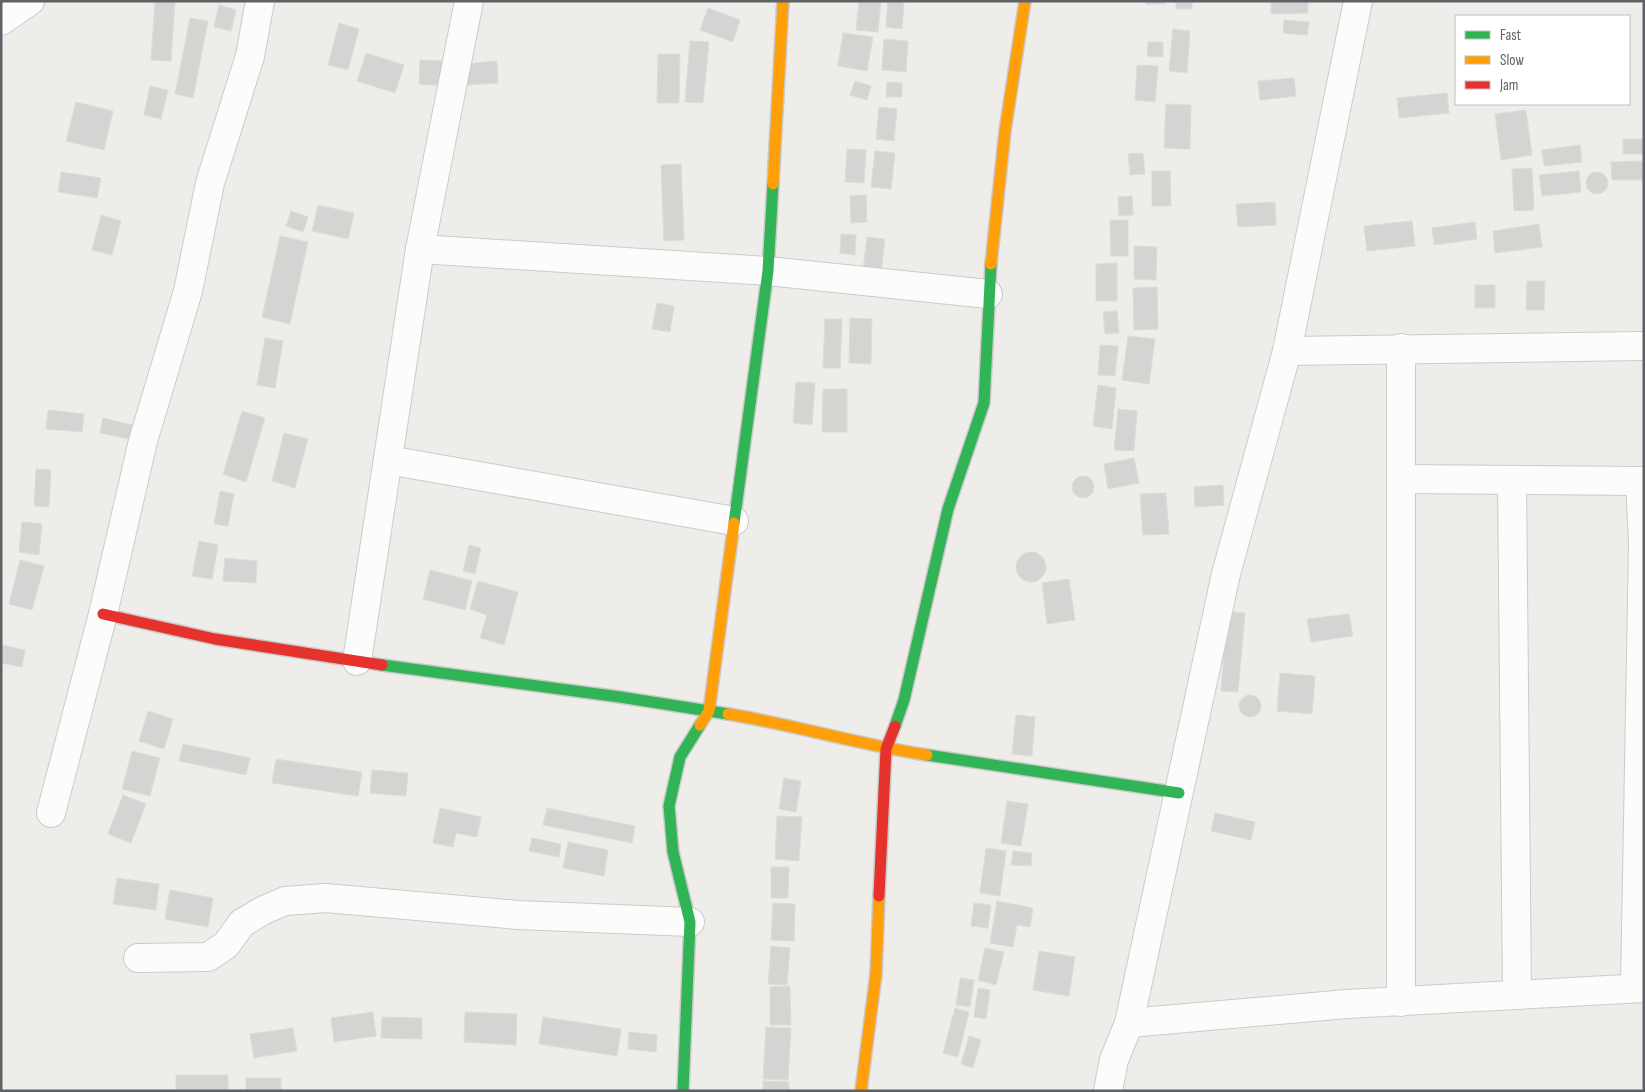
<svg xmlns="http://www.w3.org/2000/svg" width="1645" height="1092" font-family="'Sofia Sans Condensed',sans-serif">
<rect width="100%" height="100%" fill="#eeede9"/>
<g fill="#d5d4d2" stroke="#dddcd8">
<polygon points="155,1 175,2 171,61 151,60"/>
<polygon points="859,1 881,1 878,32 856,30"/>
<polygon points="888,1 904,1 902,29 886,27"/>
<rect x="1146" y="1" width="19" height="3"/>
<rect x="1176" y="1" width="16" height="8"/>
<polygon points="1271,1 1308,1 1308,13 1271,14"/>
<polygon points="219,5 236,10 231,31 214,27"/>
<polygon points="708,8 740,20 733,42 700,30"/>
<polygon points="190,18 208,21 193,98 175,94"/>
<polygon points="1284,20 1309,22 1307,35 1283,33"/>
<polygon points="339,23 359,29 348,70 328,65"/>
<polygon points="1173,29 1190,31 1187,73 1169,71"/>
<polygon points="843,33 873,37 867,71 838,66"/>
<polygon points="884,39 908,41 906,72 882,70"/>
<polygon points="690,41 709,42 703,103 685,102"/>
<polygon points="1148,42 1163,42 1163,57 1147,56"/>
<polygon points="366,53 404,65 395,93 357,81"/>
<polygon points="658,54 680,54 679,103 657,103"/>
<polygon points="420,60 446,61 445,86 419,84"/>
<polygon points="497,61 498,83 466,85 464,64"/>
<polygon points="1137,65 1158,66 1155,102 1135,100"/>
<polygon points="1294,78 1296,96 1260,100 1258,81"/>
<polygon points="855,81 871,86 867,100 850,95"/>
<polygon points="887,82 902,83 902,97 886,97"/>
<polygon points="150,86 168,90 161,119 144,115"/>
<polygon points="1447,93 1449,113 1399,118 1397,98"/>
<polygon points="76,102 113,111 104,150 66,141"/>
<polygon points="1166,104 1191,105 1190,149 1164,148"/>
<polygon points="879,107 897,109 894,141 876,139"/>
<polygon points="1526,110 1532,155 1501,160 1495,114"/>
<rect x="1623" y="139" width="21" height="15"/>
<polygon points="1580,145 1582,162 1544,166 1542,150"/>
<polygon points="847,149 866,150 864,183 845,182"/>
<polygon points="875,151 895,153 891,189 871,187"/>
<polygon points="1143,153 1145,174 1130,175 1128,154"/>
<polygon points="1644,161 1644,180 1612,180 1611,162"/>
<polygon points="681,164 684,240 664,241 661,165"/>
<polygon points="1532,168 1534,210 1514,211 1512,169"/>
<polygon points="1152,171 1170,171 1171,206 1152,206"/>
<polygon points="1579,171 1581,192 1542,196 1539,175"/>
<circle cx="1597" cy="183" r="11"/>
<polygon points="61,172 101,178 97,198 58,192"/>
<polygon points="866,195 867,222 851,223 850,196"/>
<polygon points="1132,196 1133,215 1119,216 1118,197"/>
<polygon points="1275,202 1276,225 1238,227 1236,204"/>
<polygon points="318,205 354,213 348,239 312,231"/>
<polygon points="291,211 308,217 303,232 286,226"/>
<polygon points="101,215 121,221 112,255 92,250"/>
<polygon points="1110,220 1128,220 1128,256 1111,256"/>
<polygon points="1412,221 1415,246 1367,251 1364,226"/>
<polygon points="1475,222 1477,239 1434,245 1432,228"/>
<polygon points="1539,224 1542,247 1495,253 1493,231"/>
<polygon points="841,234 856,235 855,255 840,253"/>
<polygon points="280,236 308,242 290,324 262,317"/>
<polygon points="867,237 885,239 880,281 862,278"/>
<polygon points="1134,246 1157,247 1156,280 1134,279"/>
<polygon points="1117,263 1117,301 1096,301 1096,264"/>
<polygon points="1527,281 1545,281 1544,310 1526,310"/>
<rect x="1475" y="285" width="20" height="23"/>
<polygon points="1157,287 1158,329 1134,330 1133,288"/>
<polygon points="657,303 674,306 670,332 652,329"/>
<polygon points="1117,311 1119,333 1105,334 1103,312"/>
<polygon points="850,318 872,319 871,364 849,363"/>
<polygon points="825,319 842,319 840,368 823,368"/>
<polygon points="1128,336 1155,339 1149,384 1122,380"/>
<polygon points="265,338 283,341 275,388 257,385"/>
<polygon points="1100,345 1118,346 1115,376 1098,375"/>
<polygon points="796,382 815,383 812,425 793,423"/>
<polygon points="1098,385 1116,388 1112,429 1093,426"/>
<polygon points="823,389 847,389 847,432 822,432"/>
<polygon points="1118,409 1137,411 1134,451 1114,450"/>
<polygon points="48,410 84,414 82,432 46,429"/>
<polygon points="242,411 265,418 246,482 223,474"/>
<polygon points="103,418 132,425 129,439 100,433"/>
<polygon points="284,433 308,439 295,488 272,481"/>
<polygon points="1134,458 1139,483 1108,489 1104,464"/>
<polygon points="36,469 51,470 49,507 34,506"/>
<circle cx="1083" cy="487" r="11"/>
<polygon points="1223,485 1224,505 1195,507 1194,487"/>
<polygon points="220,491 234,494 228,526 214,524"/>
<polygon points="1166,493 1169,534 1143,535 1140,494"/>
<polygon points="22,522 42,524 39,555 19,552"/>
<polygon points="199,541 218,545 212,579 192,576"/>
<polygon points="469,545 481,548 475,574 463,571"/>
<circle cx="1031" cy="567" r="15"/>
<polygon points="225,558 257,561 256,583 223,581"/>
<polygon points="20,560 44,566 32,610 9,604"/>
<polygon points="430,570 472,581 465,610 423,599"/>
<polygon points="1069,579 1075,620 1047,624 1042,583"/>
<polygon points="478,581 518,592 504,645 480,638 487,615 470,609"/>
<polygon points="1227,612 1245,613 1238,692 1221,691"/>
<polygon points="1349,614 1353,636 1311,642 1307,619"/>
<polygon points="1,645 25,650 22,667 1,663"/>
<polygon points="1280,673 1315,676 1312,714 1277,711"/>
<circle cx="1250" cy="706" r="11"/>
<polygon points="148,711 173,719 164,749 139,741"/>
<polygon points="1016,715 1035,717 1032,756 1012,754"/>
<polygon points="183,744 250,758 246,775 179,761"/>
<polygon points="132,751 160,758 150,796 122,789"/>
<polygon points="276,759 362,772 358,796 272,783"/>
<polygon points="372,770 408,773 406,796 370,793"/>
<polygon points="784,778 801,781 796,812 779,809"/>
<polygon points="123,795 146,804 131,843 108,834"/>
<polygon points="1007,801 1028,804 1021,846 1001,843"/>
<polygon points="440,808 481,817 477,837 456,833 453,847 433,843"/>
<polygon points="547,808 635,826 632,843 543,825"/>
<polygon points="1215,813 1255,822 1251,840 1211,831"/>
<polygon points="777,816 802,817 799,861 775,859"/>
<polygon points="532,838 561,844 559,857 529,851"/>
<polygon points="568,842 608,850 604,876 563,868"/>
<polygon points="986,848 1006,851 1000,896 980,893"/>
<polygon points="1013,851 1032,853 1031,866 1011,865"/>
<polygon points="771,867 789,867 788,898 771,898"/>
<polygon points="117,878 159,884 156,910 113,904"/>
<polygon points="170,890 213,898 208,927 165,919"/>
<polygon points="997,901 1033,908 1030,927 1017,925 1013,947 990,943"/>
<polygon points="773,903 795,904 794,941 771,940"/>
<polygon points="974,903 991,905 988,928 971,926"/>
<polygon points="771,946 790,948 787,985 768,984"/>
<polygon points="985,948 1004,952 996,985 978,980"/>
<polygon points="1039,951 1075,957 1069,996 1033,990"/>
<polygon points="960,978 974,980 970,1007 956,1005"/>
<polygon points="790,986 791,1025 770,1025 770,987"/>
<polygon points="978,988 990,990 986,1019 974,1017"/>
<polygon points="955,1008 969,1012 958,1057 943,1053"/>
<polygon points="373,1012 376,1036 334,1042 331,1018"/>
<polygon points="465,1012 517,1014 516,1045 464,1042"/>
<polygon points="382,1017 422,1018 422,1039 381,1038"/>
<polygon points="543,1017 621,1029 617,1056 539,1044"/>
<polygon points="766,1027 791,1028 788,1080 763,1079"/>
<polygon points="293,1028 297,1051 254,1058 250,1034"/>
<polygon points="629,1032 657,1035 656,1052 628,1049"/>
<polygon points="969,1036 981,1040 973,1068 961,1064"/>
<rect x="176" y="1075" width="52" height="16"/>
<rect x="246" y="1078" width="35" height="13"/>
<polygon points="763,1081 789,1082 789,1091 763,1091"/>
</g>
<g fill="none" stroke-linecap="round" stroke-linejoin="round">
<defs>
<g id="street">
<polyline points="1,21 30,1"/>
<polyline points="420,249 768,271 988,294"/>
<polyline points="1287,351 1644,346"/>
<polyline points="388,460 734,521"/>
<polyline points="1401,479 1644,481"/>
<polyline points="1512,480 1517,995"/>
<polyline points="357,661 420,249 469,1"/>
<polyline points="51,813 103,614 143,441 188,291 210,183 250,56 260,1"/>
<polyline points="138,958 208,957 226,945 242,923 264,910 285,901 326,898 518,915 690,922"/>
<polyline points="1635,988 1643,543 1640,481"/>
<polyline points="1401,1002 1401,348"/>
<polyline points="1129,1023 1226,574 1287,351 1358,1"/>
<polyline points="1108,1091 1114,1060 1129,1023 1347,1004 1644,988"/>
</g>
<g id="fast">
<polyline points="734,523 768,271 773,184"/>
<polyline points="382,665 620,697 728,714"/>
<polyline points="895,726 904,700 948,509 984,403 991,264"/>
<polyline points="927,755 1179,793"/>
<polyline points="683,1091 690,922 673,852 669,806 680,757 700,725"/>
</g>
<g id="slow">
<polyline points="773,184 783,1"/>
<polyline points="991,264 1005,131 1025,1"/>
<path d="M728,714c67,11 132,31 199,41"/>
<polyline points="700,725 709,711 734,523"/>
<polyline points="861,1091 876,974 879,896"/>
</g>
<g id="jam">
<polyline points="103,614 215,639 382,665"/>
<polyline points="879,896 886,749 895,726"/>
</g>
</defs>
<use href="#street" stroke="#cacbcb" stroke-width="30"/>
<use href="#fast" stroke="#c9c9ca" stroke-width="14"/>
<use href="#slow" stroke="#c9c9ca" stroke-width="14"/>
<use href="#jam" stroke="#c9c9ca" stroke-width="14"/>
<use href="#street" stroke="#fcfcfc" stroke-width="28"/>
<use href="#fast" stroke="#30b455" stroke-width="11"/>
<use href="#slow" stroke="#ff9f0a" stroke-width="11"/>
<use href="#jam" stroke="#e5322d" stroke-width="11"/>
</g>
<rect width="1645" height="1092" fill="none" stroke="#5e6267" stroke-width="5"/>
<rect x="1455" y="15" width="175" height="90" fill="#ffffff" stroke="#bfc0c2"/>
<rect x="1465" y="31" width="25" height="8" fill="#30b455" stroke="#bfc0c2"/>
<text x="1500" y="40" font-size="15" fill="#5e6267">Fast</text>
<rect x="1465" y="56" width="25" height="8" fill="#ff9f0a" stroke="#bfc0c2"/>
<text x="1500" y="65" font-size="15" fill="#5e6267">Slow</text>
<rect x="1465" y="81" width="25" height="8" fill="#e5322d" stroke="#bfc0c2"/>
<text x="1500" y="90" font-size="15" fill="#5e6267">Jam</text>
</svg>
